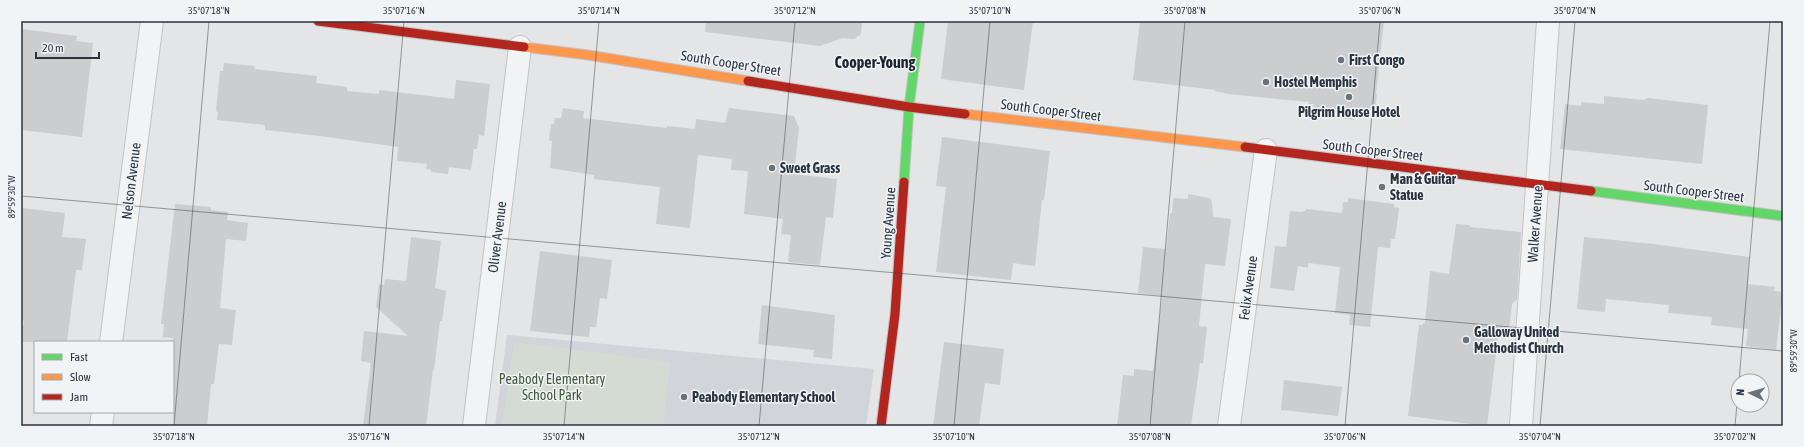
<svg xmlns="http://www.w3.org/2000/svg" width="1804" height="447" font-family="'Asap Condensed',sans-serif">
<rect width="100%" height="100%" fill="#e3e5e7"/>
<polygon fill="#d1d5da" points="507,335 874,369 866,426 495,426"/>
<polygon fill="#d4dbd3" points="514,342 670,362 663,426 502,426"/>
<g fill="#cbcdcf">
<polygon points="706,21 862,21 861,34 854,39 843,38 820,46 705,32"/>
<polygon points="948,21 1033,21 1024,90 941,79"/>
<polygon points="1140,21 1384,21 1376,94 1377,94 1375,110 1355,109 1354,120 1312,114 1314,104 1308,104 1309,102 1228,94 1215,91 1215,90 1133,80"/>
<polygon points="21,29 77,36 76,41 93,43 82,137 21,130"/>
<polygon points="224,63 255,66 254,69 317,76 316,83 347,87 347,91 379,94 379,90 454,99 456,80 490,84 484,136 479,135 477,149 474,149 471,170 449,167 448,174 431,172 431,170 426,169 427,164 397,161 398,147 320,136 265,130 265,125 217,120 218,112 216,111 220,71 223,71"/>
<polygon points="1604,96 1643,100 1648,98 1708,105 1702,164 1560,149 1565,104 1581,106 1581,102 1604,104"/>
<polygon points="563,108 584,111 583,118 667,128 667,126 695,129 696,119 725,123 729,108 794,116 799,128 794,174 837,179 833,218 826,217 820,265 788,262 791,235 781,234 783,219 744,214 748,171 731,170 732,159 698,155 690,228 656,224 660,187 594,179 594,175 550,168 552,141 549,141 551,124 554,124 555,118 561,118"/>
<polygon points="942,137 1050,151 1044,200 1042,200 1035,266 1013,263 1011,280 936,272 946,187 936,186"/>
<polygon points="1188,194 1210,198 1212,202 1213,217 1231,219 1225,266 1205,264 1199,326 1207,327 1203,363 1200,363 1191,426 1117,426 1123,375 1134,376 1134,369 1153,371 1162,297 1162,296 1138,293 1143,247 1166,249 1170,213 1172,213 1173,198 1188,199"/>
<polygon points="1348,198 1394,204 1394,207 1399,208 1395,239 1391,239 1390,248 1378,247 1370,327 1349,325 1350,315 1335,313 1340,267 1308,263 1308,268 1298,266 1294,291 1270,288 1275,246 1286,247 1290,211 1301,212 1305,211 1306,209 1342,213 1343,202 1348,202"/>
<polygon points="175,204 211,207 211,210 228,212 227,220 248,223 246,241 226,239 220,308 236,310 232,345 219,344 214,384 211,384 207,426 173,426 173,338 163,337 164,324 161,324"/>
<polygon points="21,208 65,213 62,237 86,239 82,270 76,270 67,342 21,342 24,321 21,320"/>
<polygon points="1456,224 1469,225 1471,227 1521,232 1517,299 1512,304 1508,338 1498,336 1487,426 1408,416 1419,325 1423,325 1423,323 1425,323 1430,271 1449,274"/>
<polygon points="411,237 441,241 435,288 446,291 442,321 440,321 434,370 433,370 426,426 363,426 371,363 361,361 364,331 408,336 376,307 379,284 384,285 385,279 406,281"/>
<polygon points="1584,237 1654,244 1749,257 1748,284 1775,287 1774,291 1783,292 1776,350 1746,346 1748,329 1711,325 1712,317 1668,313 1669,305 1606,299 1605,312 1577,309"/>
<polygon points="540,251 612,260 607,299 600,298 596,327 590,327 589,337 530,331"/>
<polygon points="762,305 835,315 832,359 813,357 814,350 758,344"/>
<polygon points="944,342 1004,349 1000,385 985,383 979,426 933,426"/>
<polygon points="1284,380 1342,387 1338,416 1281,410"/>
</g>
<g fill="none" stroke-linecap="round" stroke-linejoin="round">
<defs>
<g id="street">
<polyline points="111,342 152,21"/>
<polyline points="101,426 103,412"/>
<polyline points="474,426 520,47"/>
<polyline points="1229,426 1266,150"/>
<polyline points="1521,426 1548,21"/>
</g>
<g id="fast">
<polyline points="904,182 909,107 920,21"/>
<polyline points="1591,191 1783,216"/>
</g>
<g id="slow">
<polyline points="524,47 588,55 748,81"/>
<polyline points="965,114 1245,147"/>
</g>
<g id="jam">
<polyline points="318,21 524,47"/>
<polyline points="748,81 909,107 965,114"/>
<polyline points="1245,147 1591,191"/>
<polyline points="881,426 895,314 904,182"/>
</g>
</defs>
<use href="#street" stroke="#c1c3c5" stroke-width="24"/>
<use href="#fast" stroke="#c1c3c5" stroke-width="11"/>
<use href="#slow" stroke="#c1c3c5" stroke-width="11"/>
<use href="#jam" stroke="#c1c3c5" stroke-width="11"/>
<use href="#street" stroke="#f2f3f5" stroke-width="22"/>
<use href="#fast" stroke="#63d668" stroke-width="9"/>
<use href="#slow" stroke="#ff974d" stroke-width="9"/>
<use href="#jam" stroke="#b3261e" stroke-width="9"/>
</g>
<path fill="none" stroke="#2a3440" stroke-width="1" stroke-opacity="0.45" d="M21,196l1762,155M1739,381l31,-360M174,426l35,-405M369,426l35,-405M564,426l35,-405M759,426l36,-405M954,426l36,-405M1150,426l35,-405M1345,426l35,-405M1540,426l35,-405M1735,426l3,-34"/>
<g fill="#6b727a" stroke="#f1f4f7" stroke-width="1.5">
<circle cx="1341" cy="60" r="4"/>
<circle cx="1266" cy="82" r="4"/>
<circle cx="1349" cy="97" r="4"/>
<circle cx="772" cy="168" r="4"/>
<circle cx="1382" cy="187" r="4"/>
<circle cx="1466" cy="340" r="4"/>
<circle cx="684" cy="397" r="4"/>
</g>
<g text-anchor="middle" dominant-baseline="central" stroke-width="3" stroke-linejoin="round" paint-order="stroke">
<g font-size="14" font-weight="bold" fill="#2a3440" stroke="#f1f4f7" text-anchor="start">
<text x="1349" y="60">First Congo</text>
<text x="1274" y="82">Hostel Memphis</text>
<text x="1349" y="112" text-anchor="middle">Pilgrim House Hotel</text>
<text x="780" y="168">Sweet Grass</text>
<text x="1390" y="179">Man &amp; Guitar<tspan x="1390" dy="16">Statue</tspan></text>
<text x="1474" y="332">Galloway United<tspan x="1474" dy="16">Methodist Church</tspan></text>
<text x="692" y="397">Peabody Elementary School</text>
</g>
<g font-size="14" fill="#2a3440" stroke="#f1f4f7">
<text transform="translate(731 63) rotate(9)">South Cooper Street</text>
<text transform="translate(1051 110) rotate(7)">South Cooper Street</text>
<text transform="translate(1373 150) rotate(7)">South Cooper Street</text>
<text transform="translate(131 181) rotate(-83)">Nelson Avenue</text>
<text transform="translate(1694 191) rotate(7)">South Cooper Street</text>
<text transform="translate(888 223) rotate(-86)">Young Avenue</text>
<text transform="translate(1535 224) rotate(-86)">Walker Avenue</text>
<text transform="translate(497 237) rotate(-83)">Oliver Avenue</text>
<text transform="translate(1248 288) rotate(-82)">Felix Avenue</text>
</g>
<g font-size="14" fill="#425b38" stroke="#f1f4f7">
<text x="552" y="379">Peabody Elementary<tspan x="552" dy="16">School Park</tspan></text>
</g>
<g font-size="16" font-weight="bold" fill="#1c2531" stroke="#f1f4f7">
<text x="875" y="62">Cooper-Young</text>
</g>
</g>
<rect width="1804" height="447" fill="none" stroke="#f1f4f7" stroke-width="44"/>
<rect x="34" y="341" width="140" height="72" fill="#f1f4f7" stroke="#a1a7ae"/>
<rect x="42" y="354" width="20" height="6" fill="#63d668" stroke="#a1a7ae"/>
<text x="70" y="361" font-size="12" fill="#2a3440">Fast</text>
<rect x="42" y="374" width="20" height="6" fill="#ff974d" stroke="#a1a7ae"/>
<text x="70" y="381" font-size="12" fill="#2a3440">Slow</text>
<rect x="42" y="394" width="20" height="6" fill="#b3261e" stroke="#a1a7ae"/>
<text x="70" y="401" font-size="12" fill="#2a3440">Jam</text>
<g transform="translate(1750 393) rotate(275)"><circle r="19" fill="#f1f4f7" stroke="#a1a7ae"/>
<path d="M0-3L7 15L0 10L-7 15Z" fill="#6b727a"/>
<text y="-6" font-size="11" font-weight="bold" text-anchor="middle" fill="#2a3440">N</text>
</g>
<path d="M36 52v6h63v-6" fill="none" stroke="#2a3440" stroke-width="2"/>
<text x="42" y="52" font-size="12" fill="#2a3440" stroke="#f1f4f7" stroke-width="3" paint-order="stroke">20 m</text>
<rect x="22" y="22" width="1760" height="403" fill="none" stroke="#2a3440" stroke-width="1.5"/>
<g font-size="10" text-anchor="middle" fill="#2a3440">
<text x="209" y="14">35°07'18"N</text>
<text x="404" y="14">35°07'16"N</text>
<text x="599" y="14">35°07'14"N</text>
<text x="795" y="14">35°07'12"N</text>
<text x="990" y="14">35°07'10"N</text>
<text x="1185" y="14">35°07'08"N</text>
<text x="1380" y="14">35°07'06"N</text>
<text x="1575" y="14">35°07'04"N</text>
<text transform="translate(11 197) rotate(-90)" y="4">89°59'30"W</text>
<text transform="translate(1793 351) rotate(-90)" y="4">89°59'30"W</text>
<text x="174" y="440">35°07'18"N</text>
<text x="369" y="440">35°07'16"N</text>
<text x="564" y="440">35°07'14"N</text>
<text x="759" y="440">35°07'12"N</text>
<text x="954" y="440">35°07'10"N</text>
<text x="1150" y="440">35°07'08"N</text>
<text x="1345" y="440">35°07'06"N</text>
<text x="1540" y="440">35°07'04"N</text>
<text x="1735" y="440">35°07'02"N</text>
</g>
</svg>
